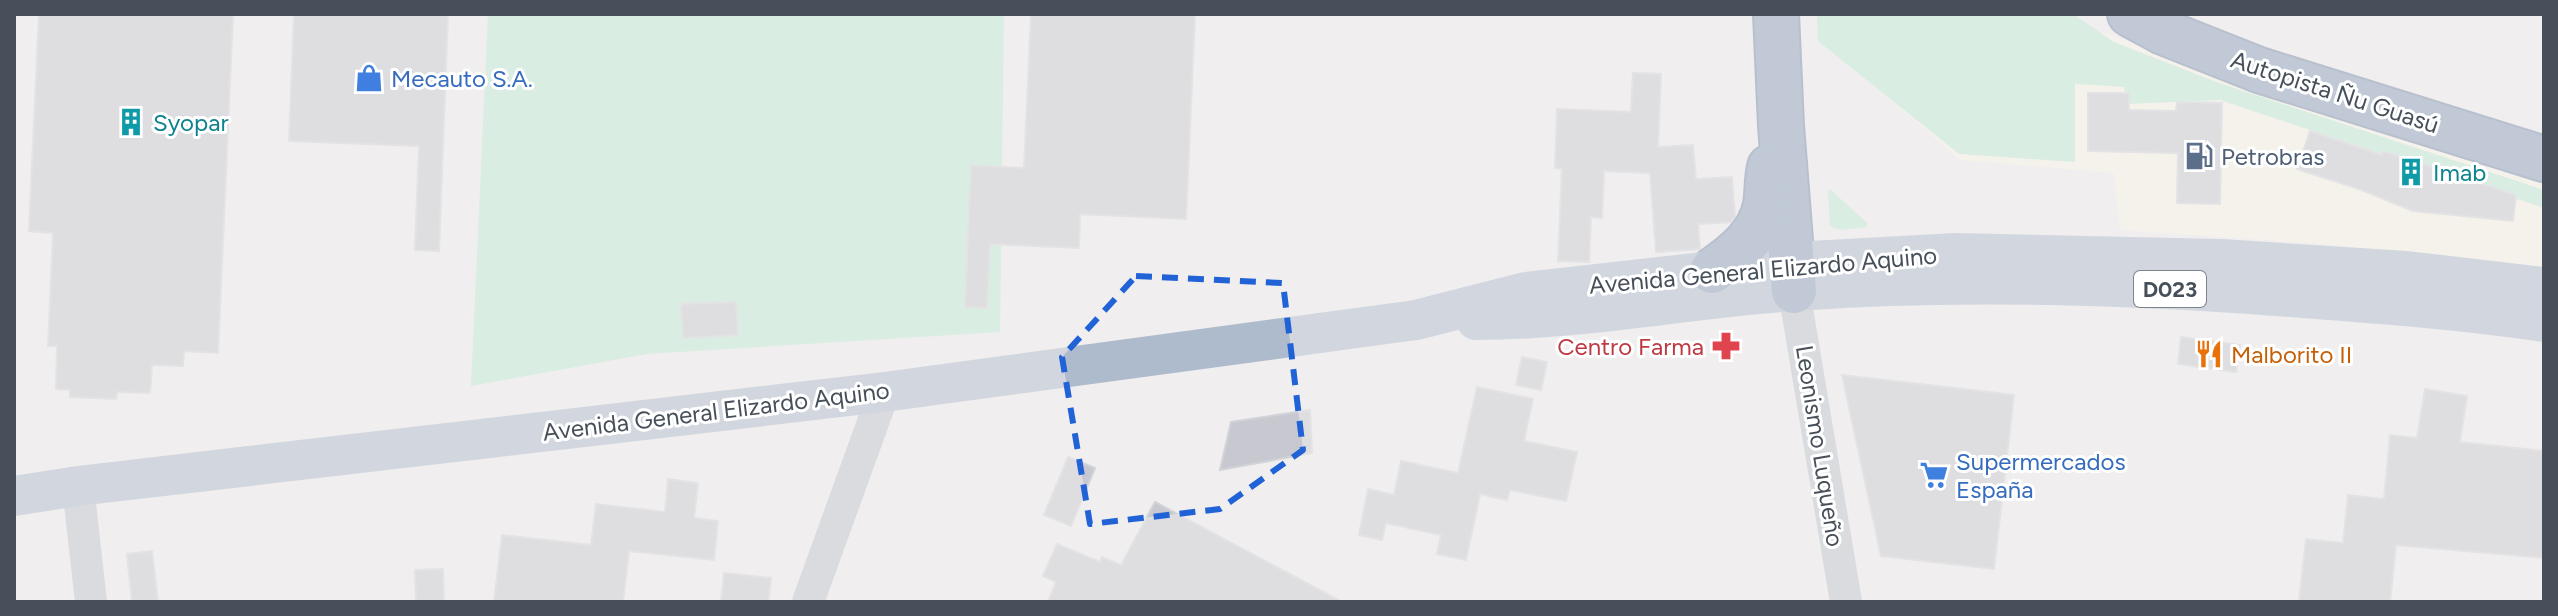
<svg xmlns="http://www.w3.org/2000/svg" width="2558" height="616" font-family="Figtree,sans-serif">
<rect width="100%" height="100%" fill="#f0eeee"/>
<polygon fill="#fbf7e7" points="2048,14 2544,184 2544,268 2312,243 2120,230 2114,173 1960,160 1834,50"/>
<g fill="#bdecd3">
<polygon points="488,14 1004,14 1000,332 647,354 471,386"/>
<polygon points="1817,14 2073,14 2114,42 2219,83 2544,190 2544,208 2220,100 2127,104 2124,87 2075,84 2075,162 1959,154 1818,41"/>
<polygon points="1830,189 1867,223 1867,227 1840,230 1830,226 1828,193"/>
</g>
<g fill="#c8c9d0" stroke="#d2d3d9" stroke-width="2">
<polygon points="39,14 233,14 218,353 184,351 183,366 152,365 150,393 117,392 116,399 70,397 70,390 56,389 57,346 48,346 53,233 29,231"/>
<polygon points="294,14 448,14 439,251 415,250 419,146 289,141"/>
<polygon points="1031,14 1195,14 1186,219 1080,214 1079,248 990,244 987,308 965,307 971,165 1024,168"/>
<polygon points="1633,73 1661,74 1658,147 1693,145 1696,179 1732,177 1735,217 1731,222 1698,224 1700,249 1656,252 1650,173 1604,171 1602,218 1591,217 1589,262 1558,261 1562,169 1555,168 1557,109 1631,112"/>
<polygon points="2088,93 2129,93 2129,110 2176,111 2177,102 2222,103 2220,204 2177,203 2178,153 2088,151"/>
<polygon points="2310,131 2382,155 2383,151 2516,195 2513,221 2413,211 2359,189 2297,169"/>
<polygon points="736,302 738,335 683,338 681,304"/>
<polygon points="2181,337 2240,345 2236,372 2178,364"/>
<polygon points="1522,357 1547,362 1541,390 1516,385"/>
<polygon points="1842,375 2014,395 1994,569 1881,556"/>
<polygon points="1477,387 1533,399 1524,441 1577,452 1566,501 1510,490 1507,500 1480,494 1466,560 1437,554 1441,535 1386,523 1382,540 1359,535 1368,489 1394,495 1401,461 1458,473"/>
<polygon points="2425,389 2467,396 2460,442 2544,451 2544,558 2396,545 2390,602 2299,602 2306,539 2343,543 2348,495 2384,499 2390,435 2417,438"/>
<polygon points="1310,410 1312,453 1220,470 1231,422"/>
<polygon points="1068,457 1095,468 1071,526 1044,515"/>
<polygon points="668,479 698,483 694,518 718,521 714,560 629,551 623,602 494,602 502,535 591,545 596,504 665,512"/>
<polygon points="1155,502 1342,602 1048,602 1056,582 1043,576 1057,544 1100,562 1102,557 1121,565"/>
<polygon points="152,551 158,602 132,602 127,554"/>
<polygon points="443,569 444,602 416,602 415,570"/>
<polygon points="724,573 771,578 768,602 721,602"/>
</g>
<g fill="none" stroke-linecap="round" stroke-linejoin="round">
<defs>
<g id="highway">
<polyline points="1776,14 1781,126 1794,291"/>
<polyline points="2130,14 2163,32 2259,70 2544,159"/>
<path d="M1712,271c24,-17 48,-35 54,-66 2,-13 1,-25 4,-38"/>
</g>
</defs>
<use href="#highway" stroke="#7387a6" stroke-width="48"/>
<g stroke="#bdc4cc" stroke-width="32">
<polyline points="1794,291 1846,602"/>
<polyline points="78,486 91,602"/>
<polyline points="808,602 884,392"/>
</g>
<g stroke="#aebbcc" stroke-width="40">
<path d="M1476,320c108,0 213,-22 319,-29 170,-12 339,-6 508,7 81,6 161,12 241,24"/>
<polyline points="14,496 78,486 884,392 1416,320 1526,292 1792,262 1956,253 2221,259 2407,271 2544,287"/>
</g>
<use href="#highway" stroke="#879cbb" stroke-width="44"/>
</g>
<path d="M0 0H2558V616H0ZM1136,276l147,7 20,167 -83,59 -130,15 -28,-167z" fill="#f0eeee" fill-opacity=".55" fill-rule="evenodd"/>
<path fill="none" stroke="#2163d7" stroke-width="6" stroke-dasharray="16 10" stroke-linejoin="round" d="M1136,276l147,7 20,167 -83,59 -130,15 -28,-167z"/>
<defs>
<symbol id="shop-bare" viewBox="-9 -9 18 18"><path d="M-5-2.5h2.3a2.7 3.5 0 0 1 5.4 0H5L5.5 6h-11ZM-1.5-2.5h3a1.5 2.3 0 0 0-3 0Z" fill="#3f7fe0" stroke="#fff" stroke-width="2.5" paint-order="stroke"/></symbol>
<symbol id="building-bare" viewBox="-9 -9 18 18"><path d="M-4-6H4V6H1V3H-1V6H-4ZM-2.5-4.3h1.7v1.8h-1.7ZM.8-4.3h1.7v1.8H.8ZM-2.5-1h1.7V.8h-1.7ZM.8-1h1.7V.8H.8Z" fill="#0f9aa8" stroke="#fff" stroke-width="2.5" paint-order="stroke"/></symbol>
<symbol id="fuel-bare" viewBox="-9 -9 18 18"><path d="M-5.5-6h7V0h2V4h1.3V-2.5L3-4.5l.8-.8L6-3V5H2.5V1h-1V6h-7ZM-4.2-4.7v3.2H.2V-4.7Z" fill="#5c6f8a" stroke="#fff" stroke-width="2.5" paint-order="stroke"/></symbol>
<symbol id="pharmacy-bare" viewBox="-9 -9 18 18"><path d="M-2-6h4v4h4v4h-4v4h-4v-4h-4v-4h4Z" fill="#e0444e" stroke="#fff" stroke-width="2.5" paint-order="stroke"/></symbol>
<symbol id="restaurant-bare" viewBox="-9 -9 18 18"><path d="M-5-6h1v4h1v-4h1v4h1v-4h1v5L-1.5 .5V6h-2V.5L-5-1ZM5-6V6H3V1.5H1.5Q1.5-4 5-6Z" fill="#e8710a" stroke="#fff" stroke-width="2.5" paint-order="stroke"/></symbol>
<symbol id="supermarket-bare" viewBox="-9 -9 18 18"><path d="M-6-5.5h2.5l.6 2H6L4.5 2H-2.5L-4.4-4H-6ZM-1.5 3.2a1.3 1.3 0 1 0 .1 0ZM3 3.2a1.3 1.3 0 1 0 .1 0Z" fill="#3f7fe0" stroke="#fff" stroke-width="2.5" paint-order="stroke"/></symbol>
</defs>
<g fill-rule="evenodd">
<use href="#shop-bare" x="349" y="58" width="40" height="40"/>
<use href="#building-bare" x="111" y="102" width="40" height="40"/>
<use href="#fuel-bare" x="2179" y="136" width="40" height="40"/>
<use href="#building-bare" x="2391" y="152" width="40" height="40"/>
<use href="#pharmacy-bare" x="1706" y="326" width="40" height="40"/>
<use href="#restaurant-bare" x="2189" y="334" width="40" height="40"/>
<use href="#supermarket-bare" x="1914" y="455" width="40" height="40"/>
</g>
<g text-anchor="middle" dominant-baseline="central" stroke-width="6" stroke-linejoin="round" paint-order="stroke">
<rect fill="#fff" stroke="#7e848c" stroke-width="2" x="2134" y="271" width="72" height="36" rx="6"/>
<g font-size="22" font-weight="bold" fill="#47505a">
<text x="2170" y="289">D023</text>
</g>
<g font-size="24" fill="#366cbe" stroke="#fff" text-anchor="start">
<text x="391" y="78">Mecauto S.A.</text>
<text x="1956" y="461">Supermercados<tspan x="1956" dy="28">España</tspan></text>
</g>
<g font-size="24" fill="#47505a" stroke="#fff">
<text transform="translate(2335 92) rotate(18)">Autopista Ñu Guasú</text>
<text transform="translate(1763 270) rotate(-5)">Avenida General Elizardo Aquino</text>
<text transform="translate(716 411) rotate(-7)">Avenida General Elizardo Aquino</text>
<text transform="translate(1820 446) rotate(81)">Leonismo Luqueño</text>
</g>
<g font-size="24" fill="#0d838f" stroke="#fff" text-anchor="start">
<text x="153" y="122">Syopar</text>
<text x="2433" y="172">Imab</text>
</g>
<g font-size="24" fill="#4e5e75" stroke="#fff" text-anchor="start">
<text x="2221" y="156">Petrobras</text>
</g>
<g font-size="24" fill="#be3a42" stroke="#fff" text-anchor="end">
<text x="1704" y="346">Centro Farma</text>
</g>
<g font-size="24" fill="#c56008" stroke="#fff" text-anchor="start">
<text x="2231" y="354">Malborito II</text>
</g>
</g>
<rect width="2558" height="616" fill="none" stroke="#47505a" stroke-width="32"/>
</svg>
